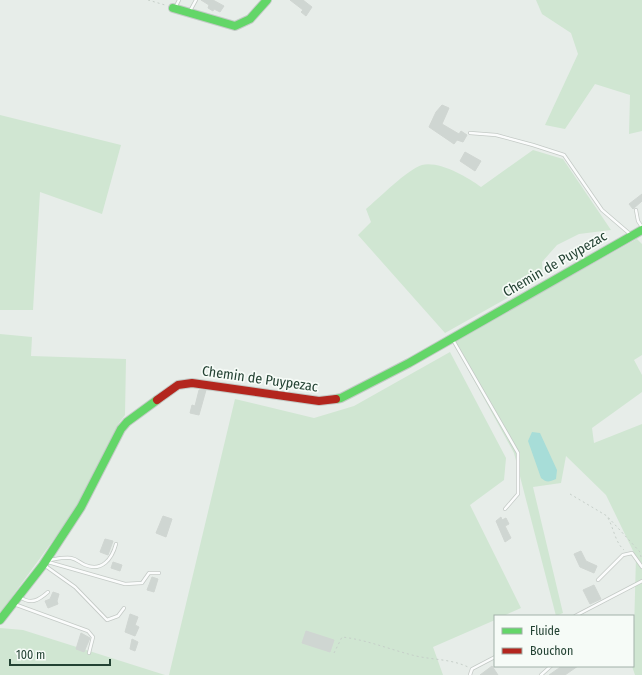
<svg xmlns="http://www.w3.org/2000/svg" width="642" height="675" font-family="'Fira Sans Condensed',sans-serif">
<rect width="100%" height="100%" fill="#e7ede9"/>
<g fill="#d0e6d2">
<polygon points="536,0 642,0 642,131 629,134 630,95 595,84 565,129 545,125 578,54 571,33 542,14"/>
<polygon points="0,115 121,145 102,214 40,192 33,310 0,310"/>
<path d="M533,150l30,9 48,71 -32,4 -22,11 -15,17 1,16 -98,55 -87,-98 13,-13 -5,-13c11,-9 43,-41 56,-44 18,-4 45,12 59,22z"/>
<polygon points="637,239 642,244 642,355 634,360 642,375 642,392 592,428 594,443 642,424 642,675 635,675 632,666 633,666 636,557 606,495 566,456 561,483 533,487 563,613 556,616 514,453 453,342"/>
<polygon points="0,334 32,337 31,356 126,359 125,415 119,423 73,513 0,613"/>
<polygon points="450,352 506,458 504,480 470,505 521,608 503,616 495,616 495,620 433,647 443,675 169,675 235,399 314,418 354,406"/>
<polygon points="0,628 23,630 165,675 0,675"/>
</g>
<path fill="#a7ddd8" d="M532,432l8,1 17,37 -1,9c-7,3 -9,4 -15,-1l-13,-37z"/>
<g fill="#cfd6d2" stroke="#d0d6d2">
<polygon points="201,0 213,0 224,6 220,12 214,9 213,11 208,8 209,5"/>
<polygon points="290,0 303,0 312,7 306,16 301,12 303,10"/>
<polygon points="442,105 449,108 442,124 459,134 461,131 467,135 463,142 457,140 454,144 429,127 436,112"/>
<polygon points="465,152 481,161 475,171 460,161"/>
<polygon points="642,194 642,201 633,209 629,204"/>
<polygon points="199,390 206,390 199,415 190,413 192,405 195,406"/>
<polygon points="163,516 172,519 166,537 156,533"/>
<polygon points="501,517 502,520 506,518 509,524 505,526 511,538 505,542 496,521"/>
<polygon points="105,539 113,541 108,555 100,552"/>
<polygon points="581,551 586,561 597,566 594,573 580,567 574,554"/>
<polygon points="113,562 122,565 120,571 111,568"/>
<polygon points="152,577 158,579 154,592 147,590"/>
<polygon points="594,585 601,599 590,604 583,590"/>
<polygon points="53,592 59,594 57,601 58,604 48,608 45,601 50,599"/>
<polygon points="130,614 138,617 135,625 139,627 135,636 125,632"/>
<polygon points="306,631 334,640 330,652 302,643"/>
<polygon points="81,633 90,638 84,652 76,649"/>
<polygon points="132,639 138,642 135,651 130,649"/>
<polygon points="492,666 498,675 480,675"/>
<polygon points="562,666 578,666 565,675 549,675"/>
</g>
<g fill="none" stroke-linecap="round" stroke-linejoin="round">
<defs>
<g id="lane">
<polyline points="175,8 179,0"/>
<polyline points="190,11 196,0"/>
<polyline points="470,133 496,135 533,145 564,155 602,210 630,234"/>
<polyline points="636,210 638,221 642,227"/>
<polyline points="453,340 518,453 518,494 505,509"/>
<path d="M49,560c7,-1 15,-3 22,-2 6,1 9,5 14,7 17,7 27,-6 31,-21"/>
<polyline points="48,562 125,584 142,583 149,573 159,573"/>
<polyline points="44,565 75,587 107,620 118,616 124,608"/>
<polyline points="598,580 623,555 632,553 642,567"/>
<path d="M20,597c11,8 19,3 28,-5"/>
<polyline points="14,604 88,631 93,637 89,653"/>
<polyline points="575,616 642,581"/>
<polyline points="470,675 472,669 495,657"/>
<polyline points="541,675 551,666"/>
</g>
<g id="fast">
<polyline points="173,8 235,26 250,19 267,0"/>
<polyline points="336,399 341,398 409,363 642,230"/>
<polyline points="0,620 43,565 81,507 121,429 127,422 157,400"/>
</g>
<polyline id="jam" points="157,400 178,385 192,383 319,401 336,399"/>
</defs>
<use href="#lane" stroke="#c4cac6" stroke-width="4"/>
<use href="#fast" stroke="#c3cac6" stroke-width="10"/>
<use href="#jam" stroke="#c3cac6" stroke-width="10"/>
<g stroke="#c6cfc9" stroke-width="1" stroke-dasharray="2 3" stroke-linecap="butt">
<polyline points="148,0 165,5"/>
<polyline points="570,494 607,516 640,552 641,557"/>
<path d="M608,518c6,11 7,24 16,32"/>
<path d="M334,653l8,-16c26,3 49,13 74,19 18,4 35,3 52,11"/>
</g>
<use href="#lane" stroke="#fbfcfc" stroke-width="2.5"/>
<use href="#fast" stroke="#63d668" stroke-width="8"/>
<use href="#jam" stroke="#b3261e" stroke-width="8"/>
</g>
<g text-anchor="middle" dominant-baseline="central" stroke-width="3.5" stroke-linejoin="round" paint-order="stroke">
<g font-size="14" fill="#234233" stroke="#f6fbf7">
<text transform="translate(555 264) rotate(-30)">Chemin de Puypezac</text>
<text transform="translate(260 379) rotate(8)">Chemin de Puypezac</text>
</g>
</g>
<rect x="494" y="615" width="140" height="52" fill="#f6fbf7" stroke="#a2b1a9"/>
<rect x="502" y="628" width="20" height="6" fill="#63d668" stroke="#a2b1a9"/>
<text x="530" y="635" font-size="12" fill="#234233">Fluide</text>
<rect x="502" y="648" width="20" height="6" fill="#b3261e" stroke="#a2b1a9"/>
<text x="530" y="655" font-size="12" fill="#234233">Bouchon</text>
<path d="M10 659v6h100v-6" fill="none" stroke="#234233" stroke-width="2"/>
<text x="16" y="659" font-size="12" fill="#234233" stroke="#f6fbf7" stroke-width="3" paint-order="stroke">100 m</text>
</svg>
